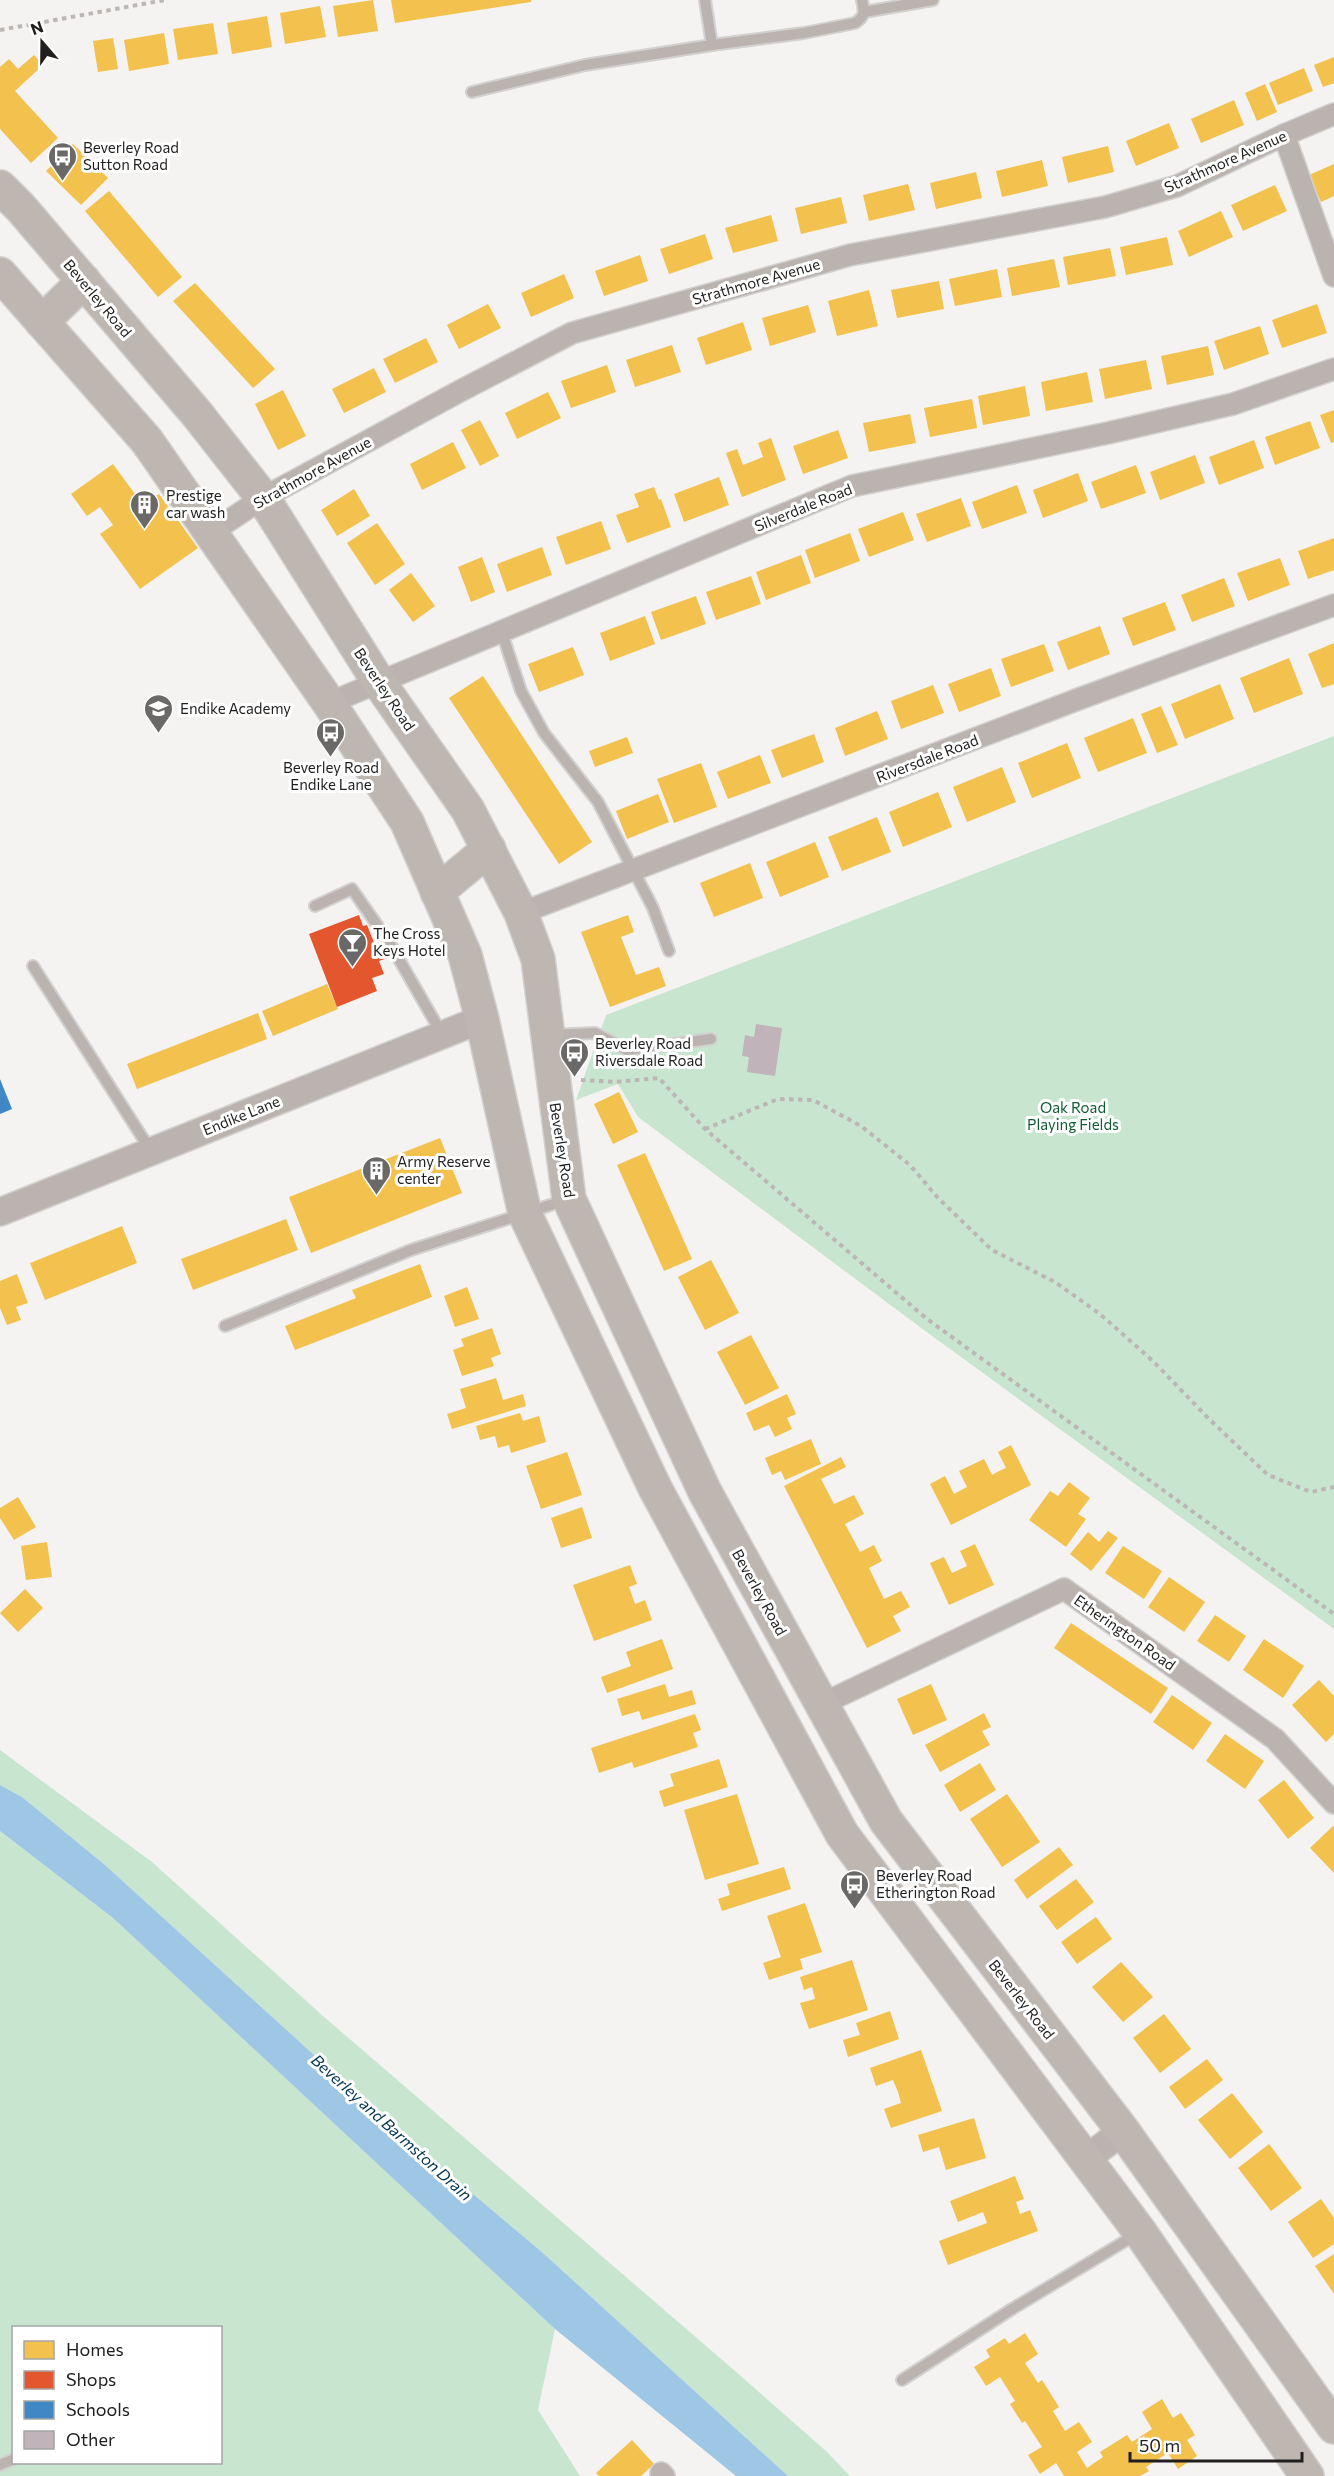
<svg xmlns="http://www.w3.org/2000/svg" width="1334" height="2476" font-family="Commissioner,sans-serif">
<rect width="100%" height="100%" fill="#f5f3f2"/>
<g fill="#c8e5d0" fill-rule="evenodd">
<polygon points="1334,736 1334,1629 928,1333 638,1117 618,1084 576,1100 606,1015"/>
<polygon points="0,1750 152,1862 323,2016 734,2370 826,2451 850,2476 788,2476 543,2253 390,2124 105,1865 22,1797 0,1785"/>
<path d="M0,1831l113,87 442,411 -17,81 42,66h-580zM14,2328h206v134h-206z"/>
</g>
<polygon fill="#9ec6e5" points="0,1785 22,1797 105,1865 390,2124 543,2253 788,2476 736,2476 555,2329 113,1918 0,1831"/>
<g fill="#f2c14e">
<polygon points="373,0 378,31 338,37 333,6"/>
<polygon points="391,0 531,0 531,2 395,23"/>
<polygon points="320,6 326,37 285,44 280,13"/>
<polygon points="267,16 272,47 232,54 227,23"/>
<polygon points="213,23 218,54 178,60 173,29"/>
<polygon points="164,33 169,64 129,71 124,40"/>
<polygon points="113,38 118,69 98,72 93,41"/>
<polygon points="34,55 43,65 15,91 58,138 31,163 0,129 0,67 9,59 18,69"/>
<polygon points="1334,57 1334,83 1323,87 1314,65"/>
<polygon points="1304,68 1313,91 1278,105 1269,83"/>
<polygon points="1265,84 1277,112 1257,121 1245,93"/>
<polygon points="1234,100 1244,125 1201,143 1191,119"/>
<polygon points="1169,123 1179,148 1136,166 1126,141"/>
<polygon points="73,144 108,178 81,205 46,171"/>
<polygon points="1108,146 1114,172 1068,183 1062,157"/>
<polygon points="1042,160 1048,186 1002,197 996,171"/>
<polygon points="1334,164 1334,196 1321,202 1309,175"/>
<polygon points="976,172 982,198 936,209 930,183"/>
<polygon points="908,184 915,210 869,221 863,195"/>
<polygon points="1275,185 1287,211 1243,231 1231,205"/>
<polygon points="109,191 182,277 158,297 85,211"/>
<polygon points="841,197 847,223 801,234 795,208"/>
<polygon points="1221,211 1233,237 1189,257 1178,231"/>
<polygon points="771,215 778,241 733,253 725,228"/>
<polygon points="705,234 713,259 669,274 660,249"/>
<polygon points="1167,237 1173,265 1126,275 1120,247"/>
<polygon points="1110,248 1116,276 1068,285 1063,257"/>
<polygon points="640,255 648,281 604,296 595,271"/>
<polygon points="1054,259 1060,287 1012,296 1007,268"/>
<polygon points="997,269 1002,297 955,306 949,279"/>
<polygon points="564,274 574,298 531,317 521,293"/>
<polygon points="939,281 944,309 897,318 891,290"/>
<polygon points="195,283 275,369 253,388 173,301"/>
<polygon points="869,290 878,326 837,336 828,301"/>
<polygon points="488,304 501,328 459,349 447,325"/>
<polygon points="1317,304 1327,333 1282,348 1272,320"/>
<polygon points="808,305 816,332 770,346 762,318"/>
<polygon points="743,322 752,350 706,365 697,338"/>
<polygon points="1260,326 1269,354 1224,370 1214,341"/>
<polygon points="426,338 438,362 395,383 383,359"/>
<polygon points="672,345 681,372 635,387 626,360"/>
<polygon points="1208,346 1214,375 1167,385 1161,356"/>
<polygon points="1146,360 1152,389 1105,399 1099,369"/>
<polygon points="607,365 616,392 571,408 561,381"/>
<polygon points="374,368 386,392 344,413 332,389"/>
<polygon points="1087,372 1093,402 1046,411 1041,382"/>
<polygon points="1025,386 1030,416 983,425 978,396"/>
<polygon points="283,390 306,436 278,450 255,404"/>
<polygon points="548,392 561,418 517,439 505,413"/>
<polygon points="972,399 977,428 930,437 924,408"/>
<polygon points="1334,410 1334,442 1331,443 1320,415"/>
<polygon points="910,414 916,443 869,452 863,423"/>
<polygon points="480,420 499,456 480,466 461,430"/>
<polygon points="1310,421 1320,448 1275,465 1265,437"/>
<polygon points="838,430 848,458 803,474 793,446"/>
<polygon points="771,438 786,480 742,497 726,453 737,449 743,465 763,457 758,443"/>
<polygon points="1254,440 1264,468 1219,485 1209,457"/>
<polygon points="453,442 466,468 422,490 410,464"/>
<polygon points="1195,455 1205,483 1160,500 1150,472"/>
<polygon points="113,464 143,505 159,494 198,548 140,589 100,534 113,525 100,507 87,516 71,494"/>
<polygon points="1136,465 1146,493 1101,509 1091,482"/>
<polygon points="1078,473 1088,501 1043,518 1033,490"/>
<polygon points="719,477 729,505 684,522 674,494"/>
<polygon points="1017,485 1027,513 982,529 972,502"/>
<polygon points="654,487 659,500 661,499 671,527 627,543 616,515 639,507 634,494"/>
<polygon points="354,489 370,516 337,536 321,510"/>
<polygon points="961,498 971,526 927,542 916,514"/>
<polygon points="903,512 914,540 869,557 858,529"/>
<polygon points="601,521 611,549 566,565 556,537"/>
<polygon points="377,523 405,564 375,585 347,543"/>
<polygon points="850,533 860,561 815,578 805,550"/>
<polygon points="1334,538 1334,570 1308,579 1298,551"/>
<polygon points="542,547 552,575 507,592 497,564"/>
<polygon points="801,555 811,583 766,600 756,572"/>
<polygon points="482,557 495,592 471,602 458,567"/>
<polygon points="1280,558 1290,585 1248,601 1237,573"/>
<polygon points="411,573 435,606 413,622 389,590"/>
<polygon points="751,576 761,604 716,620 706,592"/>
<polygon points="1224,578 1235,606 1192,622 1181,595"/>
<polygon points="696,596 706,624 661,640 651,612"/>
<polygon points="1165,602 1176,630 1133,646 1122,618"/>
<polygon points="645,616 655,644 610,661 600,633"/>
<polygon points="1100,626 1110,654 1068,670 1057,642"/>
<polygon points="1334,643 1334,684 1322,688 1308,654"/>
<polygon points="1044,644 1054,671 1011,687 1001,659"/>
<polygon points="573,647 584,675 539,692 528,664"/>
<polygon points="1289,658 1303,694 1254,713 1240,678"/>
<polygon points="991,668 1001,696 959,712 948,684"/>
<polygon points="483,676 592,842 559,864 449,698"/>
<polygon points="1220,684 1234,719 1185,739 1171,704"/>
<polygon points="933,685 944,713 901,729 891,701"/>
<polygon points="1161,706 1178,745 1157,753 1141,714"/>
<polygon points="877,711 888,739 845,756 835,728"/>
<polygon points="1133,718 1147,753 1098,772 1084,738"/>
<polygon points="814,734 824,762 782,778 771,750"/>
<polygon points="627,737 633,753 595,767 589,751"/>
<polygon points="1067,743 1081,778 1032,798 1018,763"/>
<polygon points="760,755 771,783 728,799 717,772"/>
<polygon points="701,763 717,807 674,823 657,779"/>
<polygon points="1002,767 1016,802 967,822 953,787"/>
<polygon points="938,792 952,827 903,847 889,812"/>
<polygon points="658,794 669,822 627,839 616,811"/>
<polygon points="877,817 891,852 842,871 828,837"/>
<polygon points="815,842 829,877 780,897 766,862"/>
<polygon points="750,863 763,898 714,917 700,883"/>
<polygon points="628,915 634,932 621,937 636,975 659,967 666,986 610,1007 581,932"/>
<polygon points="327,984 338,1009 273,1036 262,1011"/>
<polygon points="258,1013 267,1039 137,1089 127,1064"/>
<polygon points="619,1092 638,1132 613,1144 594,1104"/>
<polygon points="440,1138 462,1193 311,1253 289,1197"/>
<polygon points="645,1153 692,1259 664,1271 617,1165"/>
<polygon points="286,1219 298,1250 193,1290 181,1259"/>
<polygon points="122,1226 137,1263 45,1300 30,1263"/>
<polygon points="711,1260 739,1313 705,1330 678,1277"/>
<polygon points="420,1264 432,1297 295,1350 285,1326 356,1298 352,1290"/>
<polygon points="17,1274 28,1303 16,1307 21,1320 7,1325 0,1308 0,1281"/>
<polygon points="467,1287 479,1319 455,1327 444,1296"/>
<polygon points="492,1328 501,1354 491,1358 494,1366 462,1376 453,1350 464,1346 461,1339"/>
<polygon points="751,1335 779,1388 745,1405 717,1352"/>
<polygon points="496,1378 503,1400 523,1394 526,1406 452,1429 447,1414 466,1408 460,1389"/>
<polygon points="787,1394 796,1414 787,1418 792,1429 775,1437 769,1425 754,1431 746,1413"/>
<polygon points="520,1413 523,1421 539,1416 546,1442 511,1453 509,1445 498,1448 495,1436 480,1440 476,1426"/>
<polygon points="811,1439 821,1464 785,1480 781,1471 772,1475 765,1458"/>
<polygon points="1011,1445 1031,1485 951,1525 930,1484 945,1476 954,1494 967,1487 959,1471 984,1459 992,1475 999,1471 1006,1468 998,1452"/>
<polygon points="567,1452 582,1495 541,1509 526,1466"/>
<polygon points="841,1457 846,1467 821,1479 834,1504 854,1495 864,1514 845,1524 860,1552 874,1545 882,1561 869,1568 884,1599 901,1591 910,1607 893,1616 901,1631 867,1648 784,1486"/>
<polygon points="1069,1482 1090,1498 1078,1514 1086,1519 1066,1547 1029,1520 1050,1491 1058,1496"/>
<polygon points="18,1497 36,1527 14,1540 0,1518 0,1508"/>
<polygon points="582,1507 592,1538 561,1548 551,1518"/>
<polygon points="1108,1531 1118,1538 1091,1571 1070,1554 1088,1532 1099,1542"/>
<polygon points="47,1542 52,1577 26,1580 21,1546"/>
<polygon points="975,1544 994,1585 949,1605 930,1563 944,1557 952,1573 967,1566 960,1551"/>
<polygon points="1123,1546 1162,1571 1144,1599 1105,1573"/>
<polygon points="630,1565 637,1584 629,1587 635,1604 645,1600 652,1620 594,1641 573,1585"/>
<polygon points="1169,1577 1205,1602 1184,1632 1148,1607"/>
<polygon points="25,1589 43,1608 18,1632 0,1613"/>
<polygon points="1215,1615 1246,1636 1229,1662 1197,1641"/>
<polygon points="1071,1623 1168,1688 1151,1714 1054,1648"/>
<polygon points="662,1639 673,1669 607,1693 601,1677 631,1666 626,1652"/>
<polygon points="1264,1639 1304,1666 1283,1698 1243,1670"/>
<polygon points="1319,1680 1334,1696 1334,1734 1326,1742 1292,1705"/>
<polygon points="665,1684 669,1697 692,1690 696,1704 642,1720 639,1711 622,1716 617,1699"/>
<polygon points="931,1684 947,1720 913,1735 897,1699"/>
<polygon points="1172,1695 1212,1723 1193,1750 1153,1722"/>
<polygon points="984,1713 991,1727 982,1731 990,1745 940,1772 925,1745"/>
<polygon points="695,1714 701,1730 693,1733 698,1747 634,1768 632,1762 599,1773 591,1748"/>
<polygon points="1225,1734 1264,1761 1245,1789 1206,1761"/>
<polygon points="719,1759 728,1787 664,1807 659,1791 674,1786 670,1774"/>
<polygon points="980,1763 996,1790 960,1812 944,1785"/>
<polygon points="1284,1780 1314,1818 1288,1839 1258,1800"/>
<polygon points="737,1794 759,1864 705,1880 684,1810"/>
<polygon points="1007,1794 1040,1842 1002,1867 970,1819"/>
<polygon points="1333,1826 1334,1827 1334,1873 1310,1848"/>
<polygon points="1059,1847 1073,1865 1027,1899 1014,1880"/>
<polygon points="784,1867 791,1889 722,1911 718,1899 730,1895 727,1884"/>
<polygon points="1076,1879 1094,1902 1057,1930 1039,1906"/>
<polygon points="805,1903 822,1952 800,1959 803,1969 769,1980 763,1963 781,1957 767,1916"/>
<polygon points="1096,1917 1112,1939 1077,1964 1061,1942"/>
<polygon points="852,1960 868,2010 809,2029 800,2003 815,1999 812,1987 804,1990 800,1977"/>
<polygon points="1121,1962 1153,1997 1123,2022 1092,1987"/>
<polygon points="890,2011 899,2039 848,2057 843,2040 860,2035 856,2023"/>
<polygon points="1164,2014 1191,2049 1160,2073 1133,2038"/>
<polygon points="921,2050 942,2111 891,2128 884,2109 901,2103 898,2092 893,2080 876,2086 870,2068"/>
<polygon points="1207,2059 1223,2080 1185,2109 1169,2087"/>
<polygon points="1232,2093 1263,2132 1230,2159 1198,2120"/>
<polygon points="974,2118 986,2158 946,2170 939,2147 923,2152 918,2135"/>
<polygon points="1269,2144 1302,2188 1271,2211 1238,2168"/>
<polygon points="1015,2176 1024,2199 1016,2202 1020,2214 1030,2210 1038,2231 948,2265 939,2241 987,2223 983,2212 958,2222 950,2201"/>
<polygon points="1321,2199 1334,2218 1334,2244 1313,2258 1288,2222"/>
<polygon points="1334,2254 1334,2294 1315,2266"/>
<polygon points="1025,2333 1038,2354 1025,2363 1038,2383 1042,2380 1059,2407 1053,2411 1065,2431 1079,2422 1092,2442 1077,2452 1087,2468 1103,2457 1100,2452 1127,2435 1132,2442 1152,2429 1142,2412 1162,2399 1173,2418 1181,2413 1195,2435 1187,2440 1197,2456 1178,2469 1168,2453 1146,2467 1149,2471 1140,2476 1064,2476 1056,2463 1040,2474 1028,2455 1042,2447 1025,2421 1022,2423 1010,2404 1015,2401 1000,2377 986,2386 974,2367 990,2357 986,2350 1005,2338 1009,2344"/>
<polygon points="632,2440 654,2464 641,2476 599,2476 596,2473"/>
</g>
<polygon fill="#e4572e" points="359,915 363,926 367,925 375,945 387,940 393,956 379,961 384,974 372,978 377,991 337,1007 309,934"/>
<polygon fill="#3f88c5" points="0,1079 12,1109 0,1114"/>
<polygon fill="#c0b3ba" points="756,1024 782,1028 775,1076 747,1072 749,1057 742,1056 745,1035 754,1037"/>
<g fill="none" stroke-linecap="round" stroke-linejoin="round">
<defs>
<g id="service">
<polyline points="864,12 933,0"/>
<path d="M712,45l92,-12 51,-10c11,-7 9,-12 7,-23"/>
<polyline points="472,92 585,65 712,45 705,0"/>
<polyline points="501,630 521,691 544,733 598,802 653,908 669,951"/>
<polyline points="315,906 352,889 389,942 442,1034"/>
<polyline points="33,966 151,1151"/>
<polyline points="550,1035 595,1033 627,1050 711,1039"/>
<polyline points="225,1326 411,1250 566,1200"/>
<polyline points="902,2380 1012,2309 1137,2234"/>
<polyline points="0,2465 14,2459"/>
</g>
<g id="minor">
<polyline points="1284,135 1334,276"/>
<polyline points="210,533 263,498 460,391 572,333 850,255 1105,207 1177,186 1284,135 1334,114"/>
<polyline points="329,703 852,486 1108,433 1233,404 1334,369"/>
<polyline points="521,913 1076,700 1334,605"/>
<polyline points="822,1704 1064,1589 1275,1739 1334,1803"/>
<polyline points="661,2473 664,2476"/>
</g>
<g id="tertiary">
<polyline points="0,1212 482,1019"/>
<polyline points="1086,2159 1123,2131"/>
</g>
<g id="primary">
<polyline points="0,187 21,208 197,414 263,498 378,681 468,810 521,913 538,959 569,1199 705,1492 886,1821 1123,2131 1334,2427"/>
<polyline points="0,274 147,441 329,703 407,822 465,955 482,1019 525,1214 655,1488 842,1834 1140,2232 1307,2476"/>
<polyline points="42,322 84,281"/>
<polyline points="437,892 489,849"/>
</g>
</defs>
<use href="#service" stroke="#d2d1d1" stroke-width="14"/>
<use href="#minor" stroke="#d2d1d1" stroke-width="24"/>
<use href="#tertiary" stroke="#d2d1d1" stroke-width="30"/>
<use href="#primary" stroke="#d2d1d1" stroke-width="36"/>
<g stroke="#bcb7b4" stroke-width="4" stroke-dasharray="4.5 4.5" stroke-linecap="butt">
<polyline points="0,30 165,0"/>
<polyline points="581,1080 615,1082 659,1078 705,1129 927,1319 1334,1614"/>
<polyline points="705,1129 778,1099 813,1100 861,1126 910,1165 938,1198 992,1250 1055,1282 1100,1314 1154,1362 1208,1418 1268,1475 1311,1492 1334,1487"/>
</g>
<use href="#service" stroke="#bbb3af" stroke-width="10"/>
<use href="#minor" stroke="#bbb3af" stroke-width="21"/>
<use href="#tertiary" stroke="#bbb3af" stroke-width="27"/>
<use href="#primary" stroke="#bdb6b1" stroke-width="33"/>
</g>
<defs>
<symbol id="bus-pin" viewBox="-11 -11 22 30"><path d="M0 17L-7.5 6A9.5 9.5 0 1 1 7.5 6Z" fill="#6b6968" stroke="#fff"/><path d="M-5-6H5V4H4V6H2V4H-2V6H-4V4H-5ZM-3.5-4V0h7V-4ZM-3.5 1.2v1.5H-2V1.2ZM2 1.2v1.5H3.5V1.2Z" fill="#fff"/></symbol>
<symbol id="building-pin" viewBox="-11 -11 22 30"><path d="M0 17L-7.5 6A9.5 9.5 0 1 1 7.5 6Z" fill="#6b6968" stroke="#fff"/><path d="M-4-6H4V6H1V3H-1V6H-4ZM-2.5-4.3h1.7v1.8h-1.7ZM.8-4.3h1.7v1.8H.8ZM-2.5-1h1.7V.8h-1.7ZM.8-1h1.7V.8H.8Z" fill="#fff"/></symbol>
<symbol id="school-pin" viewBox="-11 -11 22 30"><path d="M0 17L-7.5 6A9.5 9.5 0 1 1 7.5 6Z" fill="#6b6968" stroke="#fff"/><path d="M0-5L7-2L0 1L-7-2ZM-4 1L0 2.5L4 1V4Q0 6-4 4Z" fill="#fff"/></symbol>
<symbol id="bar-pin" viewBox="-11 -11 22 30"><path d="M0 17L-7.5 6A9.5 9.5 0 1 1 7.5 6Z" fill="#6b6968" stroke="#fff"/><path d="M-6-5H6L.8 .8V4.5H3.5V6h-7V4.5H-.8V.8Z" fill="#fff"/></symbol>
</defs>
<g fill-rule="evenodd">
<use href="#bus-pin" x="46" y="140" width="33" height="45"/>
<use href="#building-pin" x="128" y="488" width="33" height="45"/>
<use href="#school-pin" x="142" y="692" width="33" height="45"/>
<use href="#bus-pin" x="314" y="716" width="33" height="45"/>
<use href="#bar-pin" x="336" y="926" width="33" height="45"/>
<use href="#bus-pin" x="558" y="1036" width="33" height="45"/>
<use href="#building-pin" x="360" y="1154" width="33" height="45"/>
<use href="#bus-pin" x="838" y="1868" width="33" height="45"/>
</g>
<g text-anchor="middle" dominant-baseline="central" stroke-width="6" stroke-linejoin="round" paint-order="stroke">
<g font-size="15" fill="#201f1e" stroke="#fff" text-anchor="start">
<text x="83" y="147">Beverley Road<tspan x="83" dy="17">Sutton Road</tspan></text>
<text x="166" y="495">Prestige<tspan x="166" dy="17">car wash</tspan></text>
<text x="180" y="708">Endike Academy</text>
<text x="331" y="767" text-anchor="middle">Beverley Road<tspan x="331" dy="17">Endike Lane</tspan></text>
<text x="373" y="933">The Cross<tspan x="373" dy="17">Keys Hotel</tspan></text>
<text x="595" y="1043">Beverley Road<tspan x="595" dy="17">Riversdale Road</tspan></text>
<text x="397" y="1161">Army Reserve<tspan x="397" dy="17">center</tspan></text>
<text x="876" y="1875">Beverley Road<tspan x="876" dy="17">Etherington Road</tspan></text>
</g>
<g font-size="15" fill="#201f1e" stroke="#fff">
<text transform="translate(1225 161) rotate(-24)">Strathmore Avenue</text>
<text transform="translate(756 281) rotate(-16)">Strathmore Avenue</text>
<text transform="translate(98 298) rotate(50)">Beverley Road</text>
<text transform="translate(312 472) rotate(-29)">Strathmore Avenue</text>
<text transform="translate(803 507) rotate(-22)">Silverdale Road</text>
<text transform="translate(385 689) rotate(56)">Beverley Road</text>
<text transform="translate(927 758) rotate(-21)">Riversdale Road</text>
<text transform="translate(241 1115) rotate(-22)">Endike Lane</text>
<text transform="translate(563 1150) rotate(81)">Beverley Road</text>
<text transform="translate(760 1592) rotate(61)">Beverley Road</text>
<text transform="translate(1125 1632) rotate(35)">Etherington Road</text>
<text transform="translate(1022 1999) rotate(52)">Beverley Road</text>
</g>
<g font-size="15" fill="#115b34" stroke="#fff">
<text x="1073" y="1107">Oak Road<tspan x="1073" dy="17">Playing Fields</tspan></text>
</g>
<g font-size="16" font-style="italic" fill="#063654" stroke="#fff">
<text transform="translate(392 2127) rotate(42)">Beverley and Barmston Drain</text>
</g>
</g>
<rect x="12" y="2326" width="210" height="138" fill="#ffffff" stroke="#a6a5a5" stroke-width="1.5"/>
<rect x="24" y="2341" width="30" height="18" fill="#f2c14e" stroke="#a6a5a5" stroke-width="1.5"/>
<text x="66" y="2356" font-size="18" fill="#201f1e">Homes</text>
<rect x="24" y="2371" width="30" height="18" fill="#e4572e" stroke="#a6a5a5" stroke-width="1.5"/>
<text x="66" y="2386" font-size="18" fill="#201f1e">Shops</text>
<rect x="24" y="2401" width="30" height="18" fill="#3f88c5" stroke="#a6a5a5" stroke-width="1.5"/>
<text x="66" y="2416" font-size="18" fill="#201f1e">Schools</text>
<rect x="24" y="2431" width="30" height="18" fill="#c0b3ba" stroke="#a6a5a5" stroke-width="1.5"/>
<text x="66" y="2446" font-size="18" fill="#201f1e">Other</text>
<g transform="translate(42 42) rotate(340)" stroke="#ffffff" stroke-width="4.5" paint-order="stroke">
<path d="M0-4.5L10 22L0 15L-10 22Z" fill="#201f1e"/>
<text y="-9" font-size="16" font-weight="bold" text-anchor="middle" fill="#201f1e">N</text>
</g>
<path d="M1130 2452v9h172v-9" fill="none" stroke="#201f1e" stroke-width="3"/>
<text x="1139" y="2452" font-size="18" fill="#201f1e" stroke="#ffffff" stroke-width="4.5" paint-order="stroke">50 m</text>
</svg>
